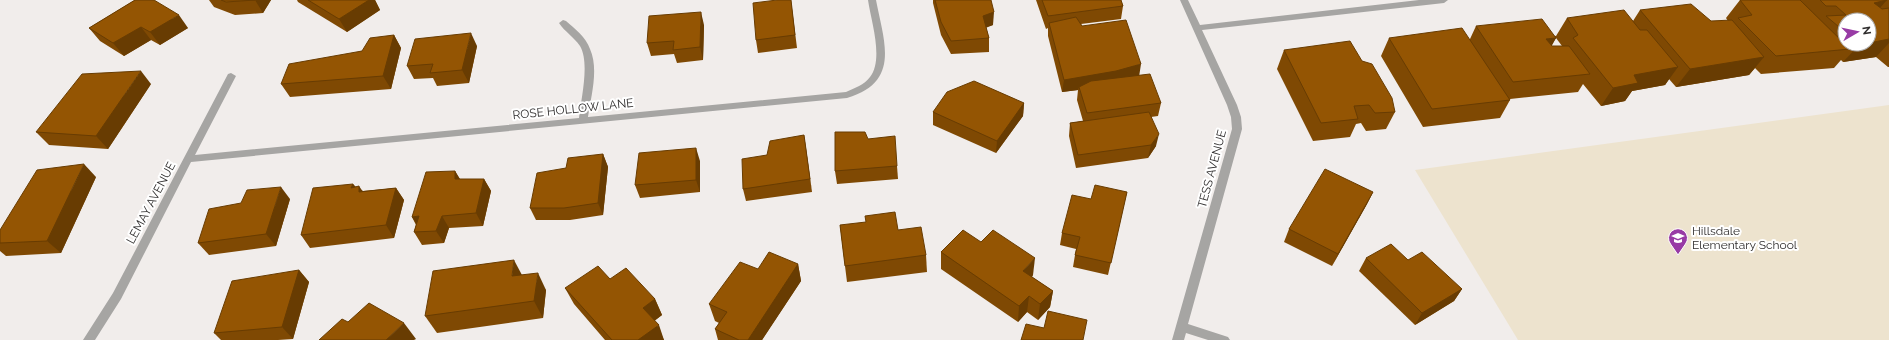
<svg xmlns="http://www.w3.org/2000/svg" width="1889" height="340" font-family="Raleway,sans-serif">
<rect width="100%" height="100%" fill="#f1edeb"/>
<polygon fill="#ede3ce" points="1889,105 1889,340 1518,340 1415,170"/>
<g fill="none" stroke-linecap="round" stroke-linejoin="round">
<g fill="#a6a5a3" fill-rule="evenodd">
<path d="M868,0h8c8,42 25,82 -29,98l-656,64 -70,137 -26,41h-12l30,-47 115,-219 3,-1 5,3 -41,79 384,-37c2,-19 11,-55 1,-72 -6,-9 -15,-14 -21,-23l4,-3 3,1c9,8 20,16 24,28 9,20 1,47 -2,68l258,-25c9,-4 18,-7 24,-15 14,-18 1,-56 -2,-77z"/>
<polygon points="1180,0 1188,0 1200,25 1419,0 1448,0 1444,3 1202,30 1237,105 1241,117 1242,129 1188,324 1228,337 1230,340 1208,340 1186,333 1184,340 1172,340 1232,129 1231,117 1227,105"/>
</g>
</g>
<g fill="#7f4903" fill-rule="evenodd">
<polygon points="135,0 188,28 160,45 151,40 124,56 100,41 89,28"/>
<polygon points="209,0 271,0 263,13 235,15 214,7"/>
<polygon points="297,0 375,0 380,10 347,32 298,2"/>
<polygon points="791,0 797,48 758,53 756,40"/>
<polygon points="933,0 991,0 993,25 986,27 989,38 989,52 951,54 941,35 933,3"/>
<polygon points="1036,0 1121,0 1123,6 1121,19 1081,24 1082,26 1139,75 1161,103 1158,116 1151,117 1156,146 1148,158 1076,168 1069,136 1070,123 1083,121 1077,100 1078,90 1062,92 1048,36 1048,28 1046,29"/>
<path d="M1740,0h149v67h-1l-12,-10 -33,5 -2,-2 -7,8 -73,6 -6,-6 -6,7 -73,12 -7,-8 -4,6 -33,6 -7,10 -24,5 -18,-22 -5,8 -68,7v1l-10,18 -77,9 -42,-71 8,-18 81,1 6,-13 80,10 11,-18 66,3 7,-11 71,11h17l-2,-3zM1845,20l24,24h-24zM1556,38l6,8h-11z"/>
<polygon points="704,25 703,60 677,63 674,54 651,56 647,43"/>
<polygon points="394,35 401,48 391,89 290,97 281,84 362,51"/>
<polygon points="477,46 469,83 437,86 433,78 414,79 407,66"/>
<polygon points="1284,50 1362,61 1395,112 1386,129 1366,131 1361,123 1356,124 1350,137 1313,141 1277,69"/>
<polygon points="151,84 108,149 49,145 36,132"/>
<polygon points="1024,103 1023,116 996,153 933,125 933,112"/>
<polygon points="804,135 812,192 746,201 743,189 767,155"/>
<polygon points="868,139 897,166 898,179 837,184 835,171"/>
<polygon points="603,154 608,167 603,215 570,220 536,220 530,208 566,168"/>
<polygon points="700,161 700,192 640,198 635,185"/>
<polygon points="455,171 460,179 484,179 491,191 483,226 449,228 444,243 422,245 414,232 416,225 412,217"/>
<polygon points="96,177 61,253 6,256 0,251 0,230"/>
<polygon points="353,184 356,187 363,191 396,188 404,200 394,238 310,248 301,235"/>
<polygon points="1127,192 1108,275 1073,267 1076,249 1060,245 1062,233 1091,199"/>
<polygon points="1373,192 1367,204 1332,266 1284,242 1289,229"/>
<polygon points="290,199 276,246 209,255 198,243"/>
<polygon points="840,225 898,230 926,255 927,272 847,282"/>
<polygon points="941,252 1033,275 1032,277 1053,291 1050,307 1038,320 1027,312 1018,322 941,269"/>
<polygon points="1366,258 1408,260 1462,289 1454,301 1415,325 1359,271"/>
<polygon points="798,264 801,281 762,340 718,340 715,329 719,323 715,321 709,304 758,269"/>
<polygon points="299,270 309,282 293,339 278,340 221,340 214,333"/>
<polygon points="522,275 546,290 543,318 437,333 425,316"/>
<polygon points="610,279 655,299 662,315 654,321 664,340 605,340 574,304 565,288"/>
</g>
<g fill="#683c02">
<polygon points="255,0 271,0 263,13"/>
<polygon points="369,0 375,0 380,10 347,32 339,19"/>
<polygon points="1887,0 1871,18 1874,3"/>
<polygon points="701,12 704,25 703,60 700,47"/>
<polygon points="994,12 993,25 983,29 983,16"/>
<polygon points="179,15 188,28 160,45 150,32"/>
<polygon points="141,27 151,40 124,56 113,43"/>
<polygon points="471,33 477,46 469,83 462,70"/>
<polygon points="394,35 401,48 391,89 383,76"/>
<polygon points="1556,38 1546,56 1546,39"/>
<polygon points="1889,39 1889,43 1876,57 1843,62 1860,44 1869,44 1869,43"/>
<polygon points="1764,57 1749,75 1676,87 1690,69"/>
<polygon points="1141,64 1139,77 1079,87 1078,90 1062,92 1064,80"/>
<polygon points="1678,67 1665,85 1632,91 1625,101 1601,106 1613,88 1634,75"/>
<polygon points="141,71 151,84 108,149 96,136"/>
<polygon points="1024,103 1023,116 996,153 997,141"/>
<polygon points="1159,134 1156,146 1148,158 1151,145"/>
<polygon points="804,135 806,148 812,192 810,179"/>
<polygon points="696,148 700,161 700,192 696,180"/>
<polygon points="603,154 608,167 603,215 598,203"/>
<polygon points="84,164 96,177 61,253 47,241"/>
<polygon points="455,171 462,183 455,179"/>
<polygon points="484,179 491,191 483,226 476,213"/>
<polygon points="353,184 362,196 351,188"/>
<polygon points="359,186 368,199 359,192"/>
<polygon points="281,187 290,199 276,246 266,234"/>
<polygon points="396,188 404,200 394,238 386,225"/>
<polygon points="1373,192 1367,204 1332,266 1338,254"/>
<polygon points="419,216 420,230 412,217"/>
<polygon points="442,216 449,228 444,243 436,231"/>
<polygon points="1035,258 1033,275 1021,288 1023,271"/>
<polygon points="514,260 523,277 512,276"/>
<polygon points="798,264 801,281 762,340 748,340"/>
<polygon points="299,270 309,282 293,339 282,327"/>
<polygon points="538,273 546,290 543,318 534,301"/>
<polygon points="1462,289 1454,301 1415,325 1422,313"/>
<polygon points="1053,291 1050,307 1038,320 1040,304"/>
<polygon points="1029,296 1027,312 1018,322 1019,306"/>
<polygon points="655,299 662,315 649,325 643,308"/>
<polygon points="404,323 416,339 414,340 386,340"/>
<polygon points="659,325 664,340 638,340"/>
</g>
<g fill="#945503" stroke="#683c02">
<polygon points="135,0 154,0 179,15 150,32 141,27 113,43 89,28"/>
<polygon points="221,0 255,0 226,2"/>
<polygon points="308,0 369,0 339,19"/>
<polygon points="777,0 791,0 795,35 756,40 753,3"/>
<polygon points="935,0 991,0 994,12 983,16 989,38 951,41 941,22"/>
<polygon points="1042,0 1121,0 1123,6 1048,16"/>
<polygon points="1740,0 1800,0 1850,49 1776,56 1738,18 1752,15"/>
<polygon points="1820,0 1887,0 1874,3 1882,9 1889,8 1889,39 1869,43 1869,20 1845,20 1845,32 1826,16 1846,15 1836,6 1826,6"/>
<polygon points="1691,4 1711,21 1732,20 1764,57 1690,69 1640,10"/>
<polygon points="1624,10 1640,30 1647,30 1678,67 1634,75 1638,83 1613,88 1573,38 1578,35 1567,18"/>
<polygon points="701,12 700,47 673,50 674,41 647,43 649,16"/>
<polygon points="1076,17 1082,26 1126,20 1141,64 1116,71 1064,80 1049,23"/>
<polygon points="1542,19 1556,38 1546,39 1552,46 1569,46 1590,74 1513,82 1476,26"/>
<polygon points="1462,28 1510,100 1432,109 1389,38"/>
<polygon points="471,33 462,70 430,73 433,64 407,66 415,39"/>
<polygon points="394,35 383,76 281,84 289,64 362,51 370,38"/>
<polygon points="1350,41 1362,61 1372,64 1392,98 1395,112 1375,113 1369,105 1354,106 1358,119 1321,123 1284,50"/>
<polygon points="141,71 96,136 36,132 82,74"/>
<polygon points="1150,74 1161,103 1087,113 1079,87 1091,81"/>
<polygon points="974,81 1024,103 997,141 933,112 947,92"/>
<polygon points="1149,112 1159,134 1151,145 1078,155 1070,123"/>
<polygon points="835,132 865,132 868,139 895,136 897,166 835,171"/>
<polygon points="804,135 810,179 743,189 742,159 767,155 770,141"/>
<polygon points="696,148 696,180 635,185 639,153"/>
<polygon points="603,154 598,203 564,208 530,208 537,173 566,168 568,158"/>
<polygon points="84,164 47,241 0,243 0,230 37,170"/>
<polygon points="1325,169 1373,192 1338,254 1289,229"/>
<polygon points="455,171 455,179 484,179 476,213 442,216 436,231 414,232 419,216 412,217 426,172"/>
<polygon points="353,184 351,188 359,186 359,192 396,188 386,225 301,235 313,188"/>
<polygon points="1095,185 1127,192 1111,263 1075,255 1080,237 1062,233 1072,195 1091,199"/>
<polygon points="281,187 266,234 198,243 209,209 241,203 247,190"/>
<polygon points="895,212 898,230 921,227 926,255 845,266 840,225 866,222 865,216"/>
<polygon points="963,230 981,242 993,230 1035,258 1023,271 1053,291 1040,304 1029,296 1019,306 941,252"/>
<polygon points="1391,244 1408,260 1422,252 1462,289 1422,313 1366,258"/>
<polygon points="769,252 798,264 748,340 739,340 715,329 727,312 709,304 740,262 758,269"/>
<polygon points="514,260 512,276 538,273 534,301 425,316 433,271"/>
<polygon points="598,266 610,279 626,268 655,299 643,308 659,325 638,340 612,340 565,288"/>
<polygon points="299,270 282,327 214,333 232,281"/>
<polygon points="369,303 404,323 386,340 319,340 342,319 348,322"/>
<polygon points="1048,311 1087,320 1083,340 1021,340 1026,324 1044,328"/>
</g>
<defs>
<symbol id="school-pin" viewBox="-11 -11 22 30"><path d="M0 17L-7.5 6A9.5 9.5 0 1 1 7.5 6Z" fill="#983ba5" stroke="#fff"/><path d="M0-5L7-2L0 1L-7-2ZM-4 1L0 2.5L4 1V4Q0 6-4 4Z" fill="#fff"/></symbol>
</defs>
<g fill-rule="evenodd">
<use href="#school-pin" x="1667" y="227" width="22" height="30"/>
</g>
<g text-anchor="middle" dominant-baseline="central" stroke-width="4" stroke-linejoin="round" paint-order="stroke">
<g font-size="12" fill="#2f2d2d" stroke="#fff">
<text transform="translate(573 109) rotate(-6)">ROSE HOLLOW LANE</text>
<text transform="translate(1212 169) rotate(-75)">TESS AVENUE</text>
<text transform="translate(151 203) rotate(-62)">LEMAY AVENUE</text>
</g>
<g font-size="12" fill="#2f2d2d" stroke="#fff" text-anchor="start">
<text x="1692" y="231">Hillsdale<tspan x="1692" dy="14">Elementary School</tspan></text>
</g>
</g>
<g transform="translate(1857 32) rotate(81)"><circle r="19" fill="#ffffff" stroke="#acabab"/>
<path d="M0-3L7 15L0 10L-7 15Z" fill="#983ba5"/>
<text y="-6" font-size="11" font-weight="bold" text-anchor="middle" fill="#2f2d2d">N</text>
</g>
</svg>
